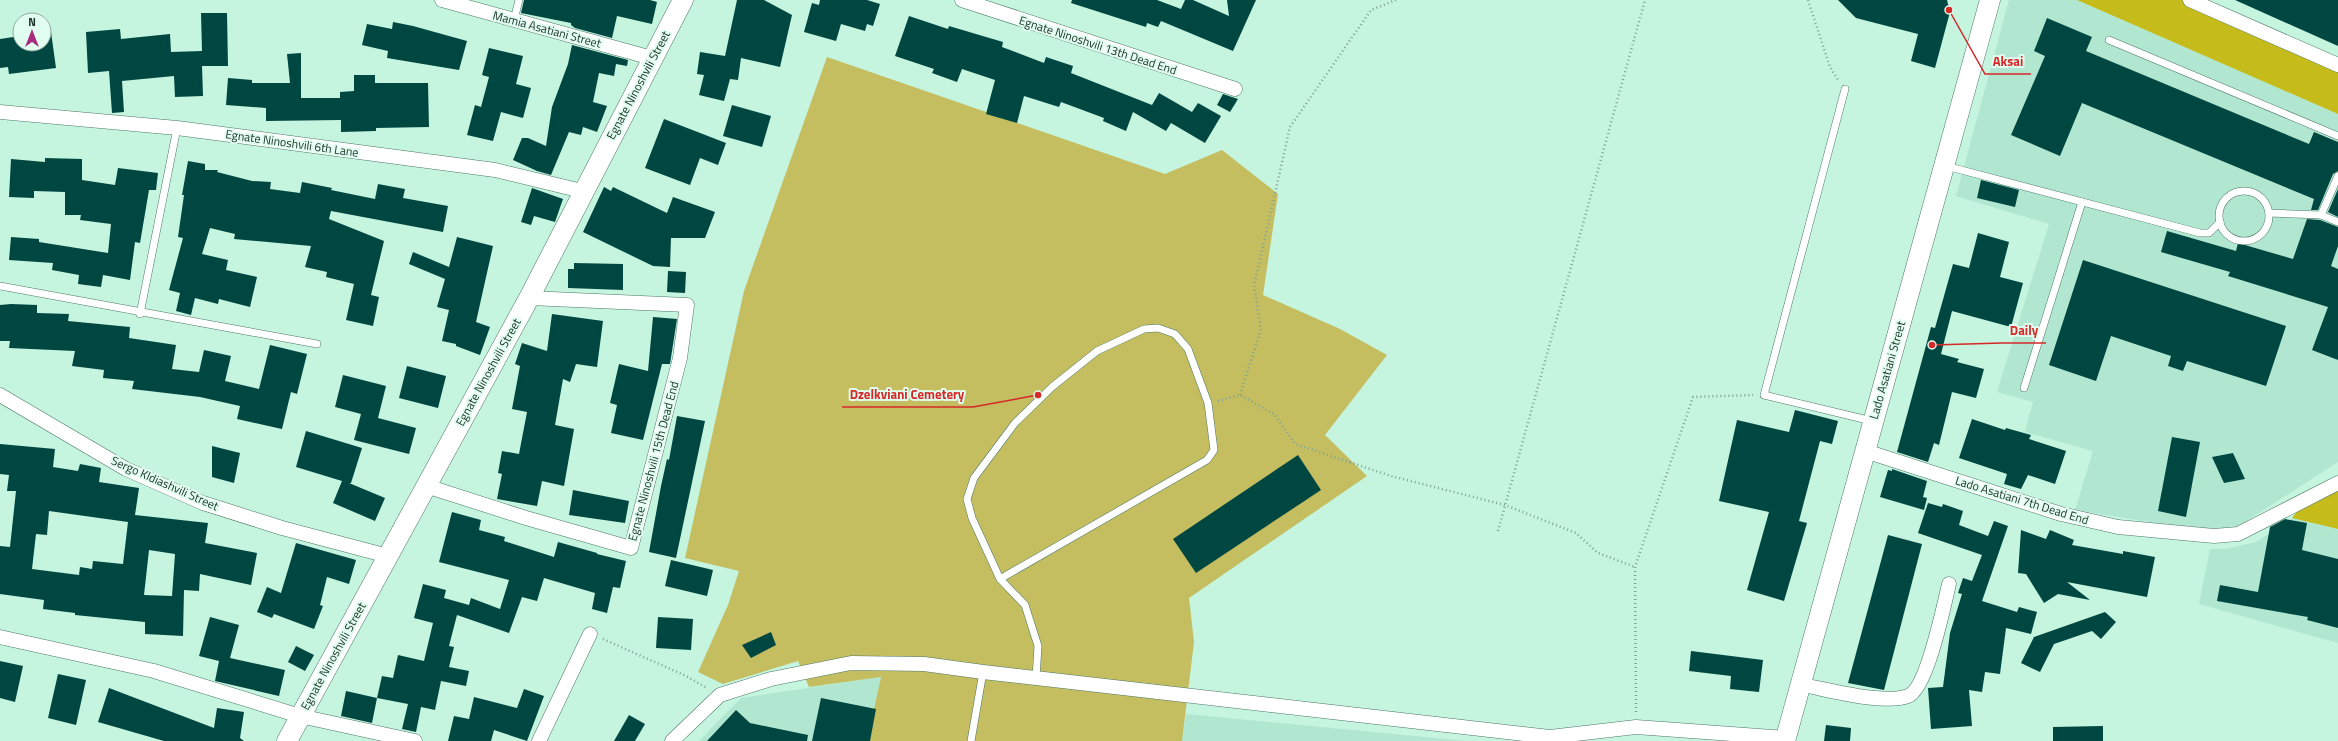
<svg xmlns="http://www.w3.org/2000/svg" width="2338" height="741" font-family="'Titillium Web',sans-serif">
<rect width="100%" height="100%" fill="#c5f4df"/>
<g fill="#b1e7d0">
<polygon points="2009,0 2077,0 2338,114 2338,462 2234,529 2193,529 2075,510 2093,451 2025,432 2033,402 1997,392 2049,224 1956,196"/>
<polygon points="2292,518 2338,529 2338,643 2199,604 2210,549 2225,549 2256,542"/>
<polygon points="881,677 867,741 699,741 741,698"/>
<polygon points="1186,714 1466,741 1182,741"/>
</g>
<polygon fill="#c4be61" points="827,57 1165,174 1222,150 1278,194 1263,295 1340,329 1387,355 1325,435 1367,476 1189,598 1194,642 1182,741 867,741 881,677 809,687 798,661 723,684 698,672 728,605 739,571 685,558 744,291"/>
<g fill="#c5bc1c">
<polygon points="2077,0 2182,0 2338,68 2338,114"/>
<polygon points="2338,483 2338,529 2292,518 2305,501"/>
</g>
<g fill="#004742" fill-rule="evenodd">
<polygon points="524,0 650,0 657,2 652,24 617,16 612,38 575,28 571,25 571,23 521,13"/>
<polygon points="737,0 764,0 792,15 780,67 741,58 738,80 730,79 724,101 699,95 704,75 697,74 700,52 725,56"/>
<polygon points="820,0 867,0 880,4 873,26 867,24 865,31 841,24 836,41 804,32 812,3 819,5"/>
<polygon points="1072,0 1157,0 1181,9 1185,0 1193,0 1229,16 1227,0 1256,0 1233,51 1161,21 1158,27 1147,23 1146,27 1071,3"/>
<polygon points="1838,0 1947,0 1950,12 1935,68 1911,61 1918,34 1856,18"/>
<polygon points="2235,0 2338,0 2338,46"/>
<polygon points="201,13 227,13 228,66 202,66 203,96 175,97 174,76 122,81 124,112 112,113 109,71 88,73 86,32 120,29 121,39 170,34 171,52 202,51"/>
<polygon points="909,16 948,29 949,26 1003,42 1002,47 1044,63 1046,57 1073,66 1071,73 1152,105 1159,93 1192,112 1198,103 1221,116 1205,143 1171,123 1166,131 1133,112 1126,131 1103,121 1104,118 1061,102 1059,107 1024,96 1017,123 986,114 995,80 962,69 957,82 932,73 934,69 895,56"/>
<polygon points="2047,18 2092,37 2086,51 2309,144 2314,132 2338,142 2338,171 2333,174 2318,210 2311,210 2314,199 2082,103 2060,156 2011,135 2045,56 2034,51"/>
<polygon points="393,22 413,26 467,41 459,70 387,58 388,51 362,45 367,24 392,29"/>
<polygon points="51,32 56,68 9,74 8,67 0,68 0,39 20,36 20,44 44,44 44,33"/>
<polygon points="572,45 628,60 627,66 616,64 614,76 599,73 593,102 607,106 597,132 583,127 581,135 569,132 551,175 537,171 513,160 522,138 528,138 546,146 552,107 568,64"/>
<polygon points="489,48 523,56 516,84 531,88 523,118 501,112 493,141 467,135 475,105 481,107 489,77 482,75"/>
<polygon points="301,53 301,98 340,98 340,92 354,91 354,75 375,75 375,83 428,83 429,127 376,128 376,131 341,132 341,120 266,121 266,108 226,105 228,78 252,80 252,83 290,83 287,54"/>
<polygon points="1223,94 1238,99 1230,112 1217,105"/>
<polygon points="732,105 771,116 762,147 723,136"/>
<polygon points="664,119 726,143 718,165 700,158 690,185 645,168"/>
<polygon points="45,158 82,159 82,180 115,185 118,168 158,173 156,190 149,190 140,243 135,242 130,280 103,275 101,287 78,284 79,275 52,270 53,263 9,260 11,237 39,239 39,242 108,253 111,224 80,220 81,215 65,215 65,192 34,191 34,198 9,197 11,159 45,162"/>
<polygon points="188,161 205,164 205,170 218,170 217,172 252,181 271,182 270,189 300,193 302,182 332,188 331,190 375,199 378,184 405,189 403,198 448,206 443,232 331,211 329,219 384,241 371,295 379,297 373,326 346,320 354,284 326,277 327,272 305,267 311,246 234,239 235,234 210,228 202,254 228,260 226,270 257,277 250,307 219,299 218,304 195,298 191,315 176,311 180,293 169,290 183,238 178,237 184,195 182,195"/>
<polygon points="1981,180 2019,190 2015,207 1977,198"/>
<polygon points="604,187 611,191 613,187 667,213 673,197 715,212 705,238 671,238 670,267 653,266 583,232"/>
<polygon points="532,188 563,199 555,222 534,216 531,225 521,222"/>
<polygon points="2338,189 2338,217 2328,212"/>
<polygon points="2307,219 2320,220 2338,227 2338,246 2331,266 2338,269 2338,360 2312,350 2328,307 2228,276 2230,272 2161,252 2167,231 2236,251 2238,243 2293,259"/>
<polygon points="1978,233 2009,242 2000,277 2023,283 2011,327 1952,311 1941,354 1959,359 1957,362 1984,369 1976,398 1952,392 1939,445 1934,443 1928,462 1897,452 1931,327 1935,328 1953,264 1969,268"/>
<polygon points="457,237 493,246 476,322 490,327 480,355 456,346 456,344 442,341 449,310 437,307 445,279 409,264 413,252 449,267"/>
<polygon points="2083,260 2286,326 2266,386 2187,361 2183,371 2168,366 2171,356 2111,336 2096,381 2049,365"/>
<polygon points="574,263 623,264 623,290 568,288 568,269 574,269"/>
<polygon points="668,271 686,272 685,293 667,292"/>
<polygon points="11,304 37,305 37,313 69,314 68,321 130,327 129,338 176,345 172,369 199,372 204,350 231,356 225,381 259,389 270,345 307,354 297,394 291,392 282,429 237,419 240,406 200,397 132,389 134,381 103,378 104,370 72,366 75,351 9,348 10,341 0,341 0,305"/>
<polygon points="552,314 603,321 597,367 576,364 570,382 563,379 555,425 574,429 564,486 542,481 537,506 497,499 502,474 498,473 502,451 519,454 527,412 512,409 520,366 515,364 522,343 547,351"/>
<polygon points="653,317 677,319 670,364 662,364 643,440 611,433 617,405 610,403 619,364 648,371"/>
<polygon points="407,366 446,376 438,408 399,398"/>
<polygon points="343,375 386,386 378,418 416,428 409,454 354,440 361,414 335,407"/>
<polygon points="1795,410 1838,421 1832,444 1820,441 1799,521 1807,523 1784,601 1747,590 1769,512 1719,501 1737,420 1789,432"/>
<polygon points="677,416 705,421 676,558 649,552 661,486 667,459 669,460"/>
<polygon points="1972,419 2005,430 2006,428 2031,435 2029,439 2066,451 2055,484 2028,475 2021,489 2004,484 2007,474 1959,458"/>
<polygon points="306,431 362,448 351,483 349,483 385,498 375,521 333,503 342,481 296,467"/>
<polygon points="2172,437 2200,442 2186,517 2158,511"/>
<path d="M0,444l55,5 -2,18 25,4 2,-7 21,4 -2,14 40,6 -4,27 73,8 -3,20 52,10 -6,32 -51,-11 -1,17 -15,-1 -1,46 -38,-2v-12l-70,-7v-2l-32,-4 1,-9 -44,-6v-48l10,1 6,-56h-9l2,-16 -9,-1zM49,511l79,11 -5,42 -30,-3 -1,8 -12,-2 -1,8 -47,-6 4,-35 11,1zM149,550l26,4 -3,42 -28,-1z"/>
<polygon points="212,446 240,453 234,483 212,477"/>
<polygon points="2233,453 2245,479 2224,483 2212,457"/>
<polygon points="1298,455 1321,490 1196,573 1173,539"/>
<polygon points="1892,469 1927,481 1923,497 1927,498 1924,510 1880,497 1888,470 1892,471"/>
<polygon points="573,490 629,501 625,523 569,515"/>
<polygon points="1928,503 1942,507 1943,504 1963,511 1959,525 1988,536 1994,521 2008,526 1982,601 2017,612 2019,607 2037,612 2031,634 2006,628 2000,674 1985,672 1982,692 1969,690 1972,726 1931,729 1928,688 1943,687 1950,633 1962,594 1958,593 1963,578 1972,581 1982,555 1918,533"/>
<polygon points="452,512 481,520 479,530 505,537 504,541 554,557 558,542 597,553 597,554 626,561 620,588 613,587 607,613 592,609 595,593 544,578 537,601 522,597 509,633 457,615 449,646 454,647 449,667 469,671 466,686 441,681 435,710 421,707 416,732 402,729 408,704 377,698 382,676 393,678 398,655 424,661 433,623 414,618 423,584 446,590 444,598 469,605 471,598 500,609 509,580 439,562"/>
<polygon points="2285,519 2307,523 2302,550 2338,559 2338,628 2307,620 2308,617 2217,601 2220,585 2258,592 2270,527"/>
<polygon points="2021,530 2046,539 2050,530 2074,540 2072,545 2123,554 2123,551 2155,557 2147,597 2067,582 2090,600 2058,594 2044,603 2026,574 2018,573"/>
<polygon points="1888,535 1922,544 1884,690 1848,683"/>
<polygon points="296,543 356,560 349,584 327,577 320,605 323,606 314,629 274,614 272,618 257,612 267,587 281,593"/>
<polygon points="671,560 713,570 707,596 665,586"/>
<polygon points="2105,612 2116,622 2101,639 2092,631 2054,644 2040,672 2021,663 2034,637"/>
<polygon points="210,617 239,625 230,658 285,670 279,696 215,681 219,661 199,656"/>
<polygon points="658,617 693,619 691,650 656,648"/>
<polygon points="771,632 776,645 751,658 742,645"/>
<polygon points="296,646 314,655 305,671 288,662"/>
<polygon points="1691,651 1763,660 1759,692 1730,689 1731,676 1689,671"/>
<polygon points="0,661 23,666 15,702 0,698"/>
<polygon points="58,674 86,680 76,725 48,718"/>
<polygon points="109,688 214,728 217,708 244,712 240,738 244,741 164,741 98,722"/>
<polygon points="524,689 544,696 527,741 494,730 491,741 448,741 454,716 469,719 474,697 517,708"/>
<polygon points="346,691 377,698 372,723 341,716"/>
<polygon points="821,698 876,709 870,741 812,741"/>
<polygon points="736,710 750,723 808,735 807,741 707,741"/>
<polygon points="629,715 645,724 635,741 614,741"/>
<polygon points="1826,725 1851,728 1850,741 1824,741"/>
<polygon points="2103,726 2103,741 2053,741 2053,727"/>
</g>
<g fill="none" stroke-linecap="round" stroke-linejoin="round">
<defs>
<g id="service">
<polyline points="514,20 519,0"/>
<polyline points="2109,40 2338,136"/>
<polyline points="1845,89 1764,395 1872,421"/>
<polyline points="1946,166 2200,233 2209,233 2220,222"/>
<circle cx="2244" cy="216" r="25"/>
<polyline points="2269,213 2321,215 2338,176"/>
<polyline points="2321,215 2338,222"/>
<polyline points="0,286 317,344"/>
<polyline points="140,314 177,128"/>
<polyline points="2024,388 2082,202"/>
<polyline points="1000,579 1207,460 1214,450 1208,403 1188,349 1175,334 1158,328 1144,329 1097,351 1052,387 1015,423 974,478 967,499 972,518 1000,579 1025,605 1038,646 1036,678"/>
<polyline points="971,741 983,672"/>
</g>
<g id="minor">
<polyline points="442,0 652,58"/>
<polyline points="962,0 1235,89"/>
<polyline points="2190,0 2338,65"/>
<polyline points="0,112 177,128 495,170 582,191"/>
<polyline points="0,395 126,469 203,503 282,528 388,556"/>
<polyline points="1865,451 2061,514 2118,527 2214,536 2238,534 2338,483"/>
<polyline points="426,486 526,518 631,548 680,358 687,305 529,298"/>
<polyline points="0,637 154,671 300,716 415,741"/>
<path d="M1803,685c26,5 81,20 105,11 19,-7 36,-91 41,-112"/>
<polyline points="539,741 590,634"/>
<polyline points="672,741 720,695 771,679 851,663 924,664 983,672 1550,737 1636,727 1786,738"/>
</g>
<g id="secondary">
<polyline points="287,741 529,298 683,0"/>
<path d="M1785,741c69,-247 137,-494 205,-741"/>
</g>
</defs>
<use href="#service" stroke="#4c7866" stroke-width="8"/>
<use href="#minor" stroke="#4c7866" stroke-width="15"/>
<use href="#secondary" stroke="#4c7866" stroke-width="21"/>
<g stroke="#7ea292" stroke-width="2.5" stroke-dasharray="1 3" stroke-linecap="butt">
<polyline points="1808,0 1830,67 1838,80"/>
<polyline points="1240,395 1261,329 1254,286 1290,127 1371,10 1396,0"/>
<polyline points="1218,401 1240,395 1275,415 1295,444 1391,476 1505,505 1576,533 1598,553 1635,567"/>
<polyline points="1498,531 1645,0"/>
<polyline points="603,639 684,675 707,688"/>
<polyline points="1636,712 1635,567 1693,397 1753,395"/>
</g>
<use href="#service" stroke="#fff" stroke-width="7"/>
<use href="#minor" stroke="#fff" stroke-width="14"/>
<use href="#secondary" stroke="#fff" stroke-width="20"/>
</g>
<g text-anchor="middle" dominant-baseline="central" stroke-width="4" stroke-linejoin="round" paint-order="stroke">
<g font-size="12" fill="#1d3028" stroke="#e1fdf0">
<text transform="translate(547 29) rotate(15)">Mamia Asatiani Street</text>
<text transform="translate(1098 45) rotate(18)">Egnate Ninoshvili 13th Dead End</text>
<text transform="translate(638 85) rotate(-62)">Egnate Ninoshvili Street</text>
<text transform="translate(292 143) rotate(8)">Egnate Ninoshvili 6th Lane</text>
<text transform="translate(1887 370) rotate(-74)">Lado Asatiani Street</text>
<text transform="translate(488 372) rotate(-61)">Egnate Ninoshvili Street</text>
<text transform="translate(653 461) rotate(-75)">Egnate Ninoshvili 15th Dead End</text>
<text transform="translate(165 483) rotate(24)">Sergo Kldiashvili Street</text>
<text transform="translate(2022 500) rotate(17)">Lado Asatiani 7th Dead End</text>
<text transform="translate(333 656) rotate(-61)">Egnate Ninoshvili Street</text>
</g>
</g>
<path fill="none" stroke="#d62828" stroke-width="1.5" d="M1949 10L1985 74H2031M1932 345L2002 343H2046M1038 395L973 407H842"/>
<g fill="#d62828" stroke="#e1fdf0" stroke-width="1.5">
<circle cx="1949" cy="10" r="4"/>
<circle cx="1932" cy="345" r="4"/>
<circle cx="1038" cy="395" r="4"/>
</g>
<g font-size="13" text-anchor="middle" font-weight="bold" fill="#d62828" stroke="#e1fdf0" stroke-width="4" stroke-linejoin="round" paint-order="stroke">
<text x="2008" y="66">Aksai</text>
<text x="2024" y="335">Daily</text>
<text x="907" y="399">Dzelkviani Cemetery</text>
</g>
<g transform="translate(32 32)"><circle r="19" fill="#e1fdf0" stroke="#93aba0"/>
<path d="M0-3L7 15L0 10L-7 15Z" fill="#aa2c7d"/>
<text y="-6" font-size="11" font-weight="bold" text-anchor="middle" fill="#1d3028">N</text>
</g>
</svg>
